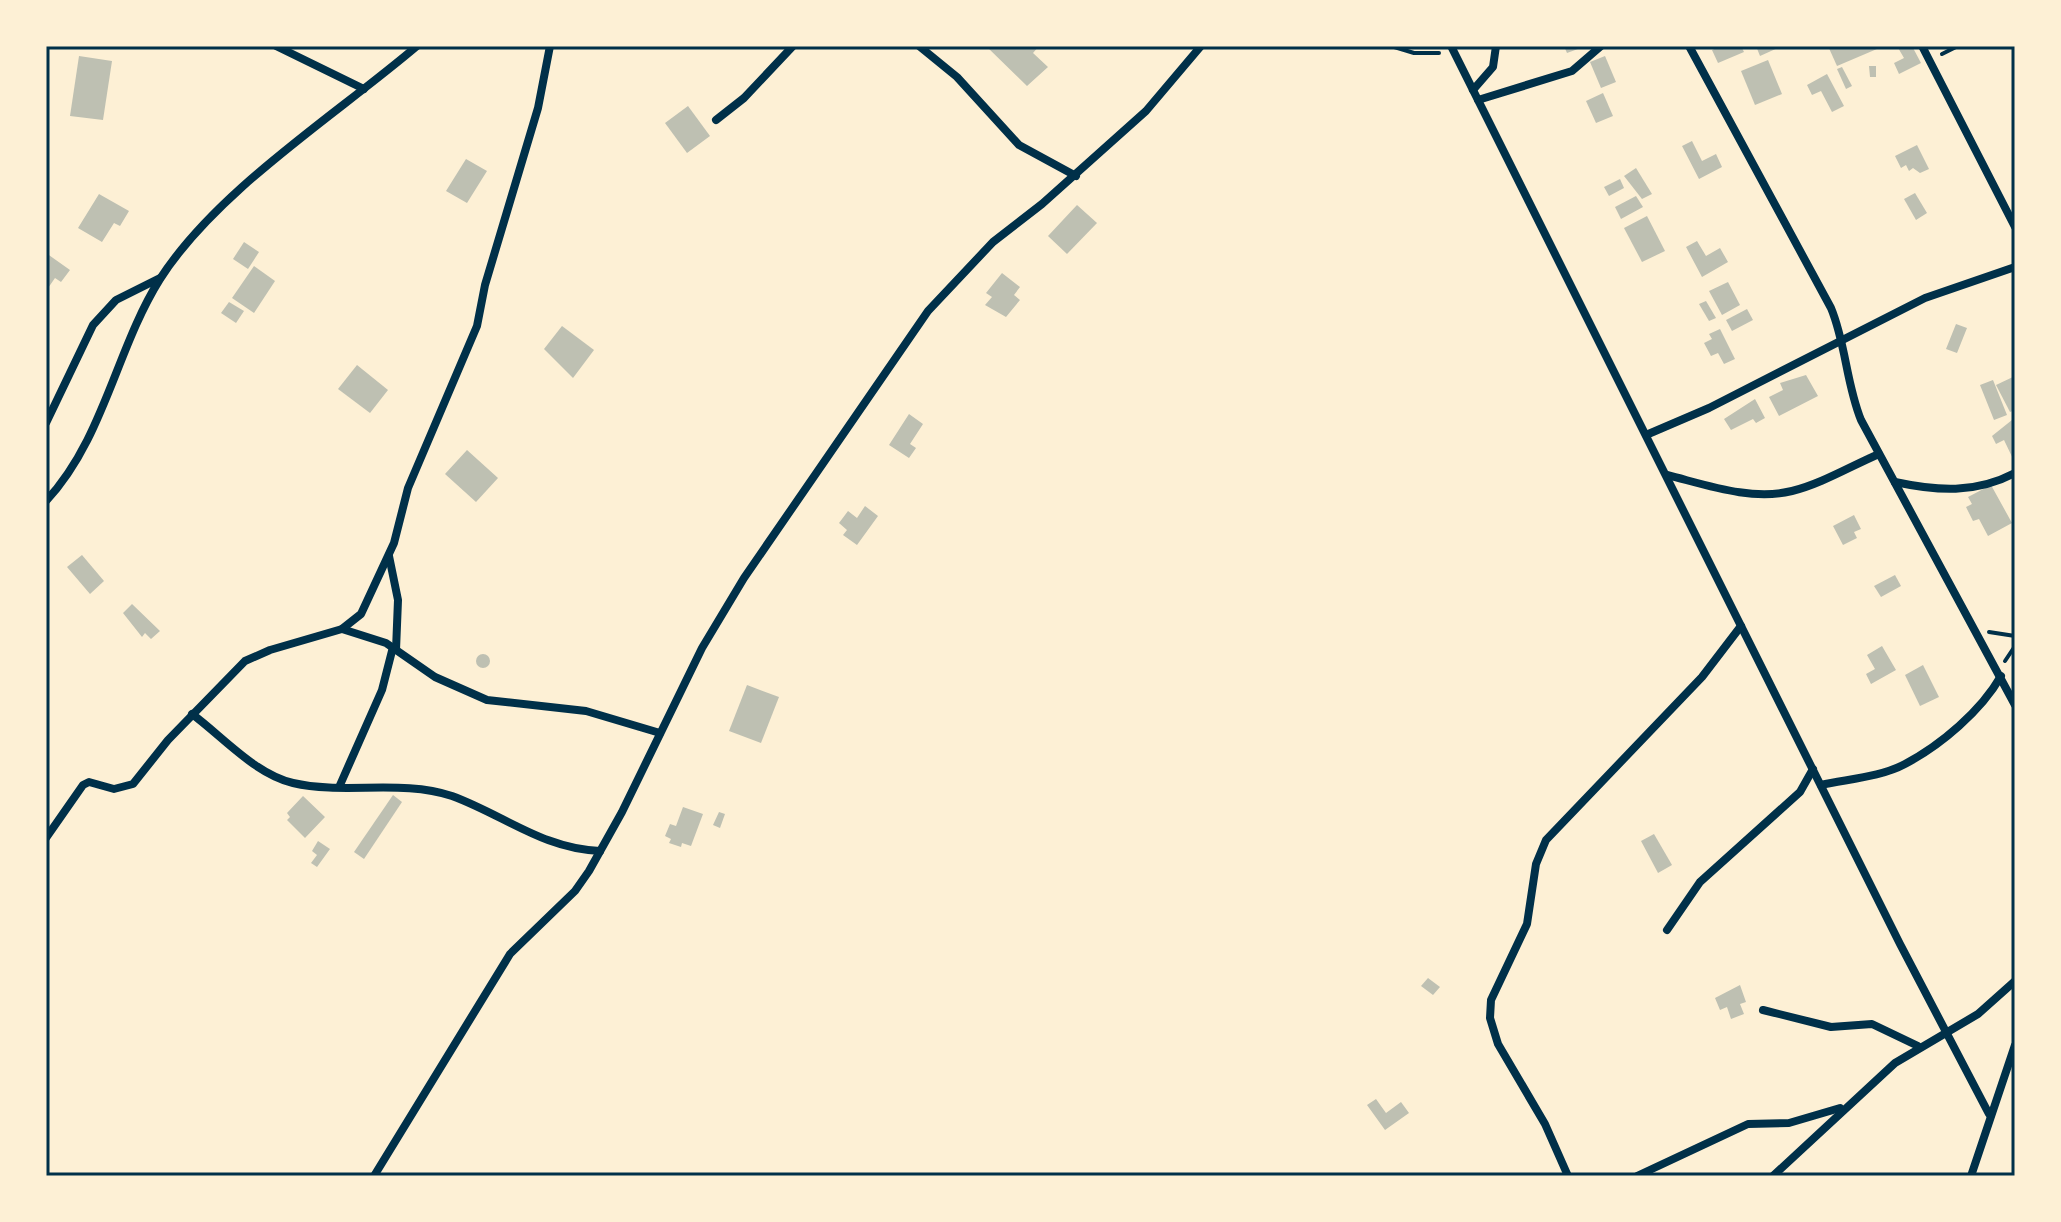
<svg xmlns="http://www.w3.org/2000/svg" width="2061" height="1222" font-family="Literata,serif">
<rect width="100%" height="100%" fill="#fdf0d5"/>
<g fill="#bec0b2">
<polygon points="986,46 1039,46 1033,53 1048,67 1027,86"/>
<polygon points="1564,46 1586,46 1567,53"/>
<polygon points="1722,46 1741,46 1744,52 1718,63 1712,50"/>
<polygon points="1756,46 1782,46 1760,56"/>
<polygon points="1828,46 1884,46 1837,66"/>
<polygon points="1897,46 1912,46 1921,63 1899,74 1894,63 1904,58"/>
<polygon points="79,56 112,61 103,120 70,116"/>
<polygon points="1605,56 1616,82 1601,88 1590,62"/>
<polygon points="1768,60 1782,94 1755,105 1741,71"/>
<polygon points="1869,66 1876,66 1876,77 1870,77"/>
<polygon points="1842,67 1852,86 1846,89 1837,69"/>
<polygon points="1827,74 1844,106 1832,112 1821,91 1812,95 1807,85"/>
<polygon points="1603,93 1613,116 1596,123 1586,101"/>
<polygon points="688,106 710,136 687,153 665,123"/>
<polygon points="1692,141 1702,161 1716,154 1722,167 1699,179 1682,146"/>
<polygon points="1917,145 1929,169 1920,173 1913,168 1909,171 1906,165 1901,168 1895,156"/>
<polygon points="466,159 487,171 467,203 446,191"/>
<polygon points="1636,168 1652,194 1642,199 1624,176"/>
<polygon points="1620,179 1624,188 1609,196 1604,187"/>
<polygon points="1915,193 1927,213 1916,220 1904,199"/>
<polygon points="99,194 129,211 120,226 114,223 102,242 78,228"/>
<polygon points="1636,196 1643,207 1621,219 1615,207"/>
<polygon points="1077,205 1097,223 1067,254 1048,236"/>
<polygon points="1647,216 1665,251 1642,262 1624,228"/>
<polygon points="1697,241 1706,256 1720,248 1728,262 1702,277 1686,247"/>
<polygon points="244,242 259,252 248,269 233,259"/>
<polygon points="46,253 70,270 61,282 55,278 46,291"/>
<polygon points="254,266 275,281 254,313 232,298"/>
<polygon points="1002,273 1020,287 1014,295 1020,300 1006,317 985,305 992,297 986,293"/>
<polygon points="1728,282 1740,305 1722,315 1709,291"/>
<polygon points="1706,301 1716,318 1709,321 1699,304"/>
<polygon points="229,302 244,311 236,323 221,313"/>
<polygon points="1747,309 1753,320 1732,331 1726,320"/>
<polygon points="1956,324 1967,328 1957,353 1946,349"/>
<polygon points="562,326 594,350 573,378 544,349"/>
<polygon points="1720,329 1735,359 1724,364 1718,353 1711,356 1704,343 1712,339 1709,334"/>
<polygon points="357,365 388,390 370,413 338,389"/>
<polygon points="1806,375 1818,396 1779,416 1769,397 1783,390 1780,383"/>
<polygon points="2015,376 2015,410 2010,412 1996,385"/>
<polygon points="1993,380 2007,415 1994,420 1980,385"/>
<polygon points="1755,399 1765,418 1756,423 1753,419 1731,430 1724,419"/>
<polygon points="909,414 923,424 910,444 916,448 909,458 889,445"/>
<polygon points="2012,420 2015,426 2015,463 2004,440 1996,444 1992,436"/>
<polygon points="467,450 498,478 476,502 445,474"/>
<polygon points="1991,485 2012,523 1988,536 1979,519 1973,521 1966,507 1972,504 1968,497"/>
<polygon points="865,506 878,516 857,545 843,535 847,530 839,523 848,511 857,518"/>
<polygon points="1854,515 1861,529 1854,532 1857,538 1843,545 1833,526"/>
<polygon points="82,555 104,581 90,594 67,567"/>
<polygon points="1895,575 1901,586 1881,597 1874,586"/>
<polygon points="132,604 160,631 151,639 145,633 142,637 123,613"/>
<polygon points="1882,646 1896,670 1871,684 1866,674 1875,669 1867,655"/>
<circle cx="483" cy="661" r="7"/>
<polygon points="1923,665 1939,697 1920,706 1905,675"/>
<polygon points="747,685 779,697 761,743 729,731"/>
<polygon points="393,795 402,802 364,859 354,852"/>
<polygon points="303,796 325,817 305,838 287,820 290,817 287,813"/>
<polygon points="683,807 703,814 691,846 682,843 681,847 669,843 671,839 665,836 670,824 676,826"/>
<polygon points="719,812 725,814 720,828 713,825"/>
<polygon points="1654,834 1672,865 1658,873 1641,841"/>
<polygon points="318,841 330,849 317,867 311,863 317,855 312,851"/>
<polygon points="1428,978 1440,987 1433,995 1421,986"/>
<polygon points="1740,985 1746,1002 1740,1004 1744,1014 1731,1019 1727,1007 1720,1010 1715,998"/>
<polygon points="1376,1099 1386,1113 1401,1102 1409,1113 1385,1130 1367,1105"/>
</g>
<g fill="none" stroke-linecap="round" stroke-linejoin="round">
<g stroke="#003049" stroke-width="4">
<polyline points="1391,46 1414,53 1439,53"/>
<polyline points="1942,54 1958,46"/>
<polyline points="1989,632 2015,636"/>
<polyline points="2005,661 2015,646"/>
</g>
<g stroke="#003049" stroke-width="8">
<polyline points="276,46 364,89"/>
<polyline points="919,46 957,77 1019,145 1076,176"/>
<polyline points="1451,46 1900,944 1989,1114"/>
<path d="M1689,46l142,262c15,36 15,75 30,112l154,285"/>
<polyline points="1922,46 2015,227"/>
<polyline points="1473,90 1493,67 1496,46"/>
<polyline points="1478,100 1572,71 1601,46"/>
<polyline points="716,120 744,98 793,46"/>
<polyline points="46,423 93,325 116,300 160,278"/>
<polyline points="1646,435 1709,408 1925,298 2015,267"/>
<path d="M1667,475c40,10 84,26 125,16 29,-7 59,-25 87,-37"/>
<path d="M1895,482c42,9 80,12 120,-9"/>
<path d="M46,501c58,-62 70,-152 114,-222 57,-89 176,-164 257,-233"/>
<polyline points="389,556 398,600 396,650"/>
<polyline points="342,629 386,643 435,677 487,700 586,711 660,733"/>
<path d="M192,714c31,23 63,60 101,69 51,12 108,-4 159,13 52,19 91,53 148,55"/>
<polyline points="340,785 382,690 393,647"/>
<path d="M1821,785c27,-6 60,-8 84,-21 36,-19 76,-53 96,-88"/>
<polyline points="46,838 83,785 89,782 114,789 133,784 168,740 245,661 270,650 342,629 361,614 394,543 408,488 477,326 485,285 538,108 550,46"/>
<polyline points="1667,930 1700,882 1800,792 1813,769"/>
<polyline points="1763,1010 1831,1027 1872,1024 1918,1046"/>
<polyline points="374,1176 510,954 575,891 589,871 622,812 702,648 744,578 928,311 993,242 1042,204 1146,111 1201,46"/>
<polyline points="1568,1176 1545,1124 1498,1044 1490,1018 1491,1000 1527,924 1536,864 1546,840 1702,677 1741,626"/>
<polyline points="1637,1176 1748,1124 1789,1123 1840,1108"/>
<polyline points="1773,1176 1895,1063 1978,1014 2015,981"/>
<polyline points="1971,1176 2015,1045"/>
</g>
</g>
<rect width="2061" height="1222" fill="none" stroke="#fdf0d5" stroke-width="96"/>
<rect x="48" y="48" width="1965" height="1126" fill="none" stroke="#003049" stroke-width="3"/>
</svg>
